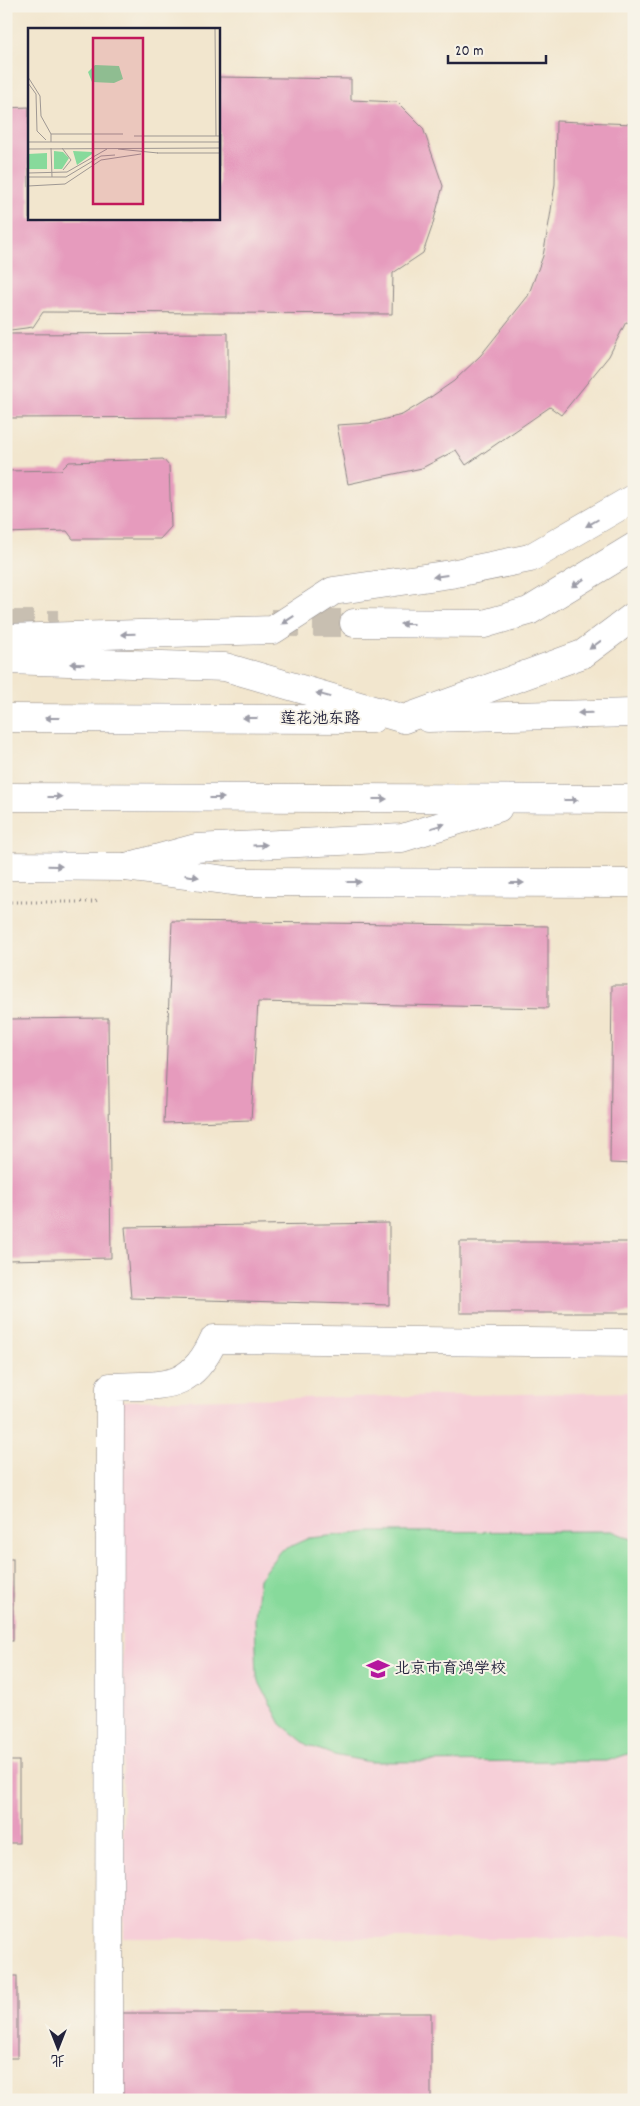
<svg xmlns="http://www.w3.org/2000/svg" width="640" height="2106" font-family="Dekko,'LXGW WenKai TC',sans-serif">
<rect width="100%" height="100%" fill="#f7f3e8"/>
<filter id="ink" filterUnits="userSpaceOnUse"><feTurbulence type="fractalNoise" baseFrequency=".02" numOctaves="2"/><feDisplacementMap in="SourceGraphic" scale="10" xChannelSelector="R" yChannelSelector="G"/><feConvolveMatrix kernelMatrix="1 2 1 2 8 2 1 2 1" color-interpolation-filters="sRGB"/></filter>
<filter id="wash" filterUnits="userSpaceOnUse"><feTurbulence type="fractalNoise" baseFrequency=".0096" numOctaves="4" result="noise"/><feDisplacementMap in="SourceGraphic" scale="20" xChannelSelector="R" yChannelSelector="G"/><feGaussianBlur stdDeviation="1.12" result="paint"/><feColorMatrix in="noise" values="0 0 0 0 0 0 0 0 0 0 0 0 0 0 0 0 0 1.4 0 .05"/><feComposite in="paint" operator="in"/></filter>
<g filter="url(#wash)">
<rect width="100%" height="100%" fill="#f2e6ce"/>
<polygon fill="#f6cfd8" points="634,1392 634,1938 124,1938 120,1401"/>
<polygon fill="#87da9b" stroke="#547e6b" points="612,1531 634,1540 634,1752 607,1761 370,1762 334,1755 307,1745 281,1724 257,1678 255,1618 259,1579 280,1551 309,1538 369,1532"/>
<g id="blocks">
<g fill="#e69bbd">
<polygon points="219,77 351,79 351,100 397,102 423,128 443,186 432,227 423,253 393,273 392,314 43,312 33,327 11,330 6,326 6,108 29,107 29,219 219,219"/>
<polygon points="556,121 634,124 634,324 626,322 609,356 561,415 550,407 466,465 456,450 422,468 348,484 337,425 369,423 402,415 428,399 454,381 481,355 528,296 543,256 550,217 555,184"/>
<polygon points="228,333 228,417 6,418 6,334"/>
<polygon points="163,459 169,466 171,527 160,539 73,539 67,531 6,533 6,471 61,470 69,462"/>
<polygon points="172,921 548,926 548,1008 258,1002 251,1120 164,1123"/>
<polygon points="612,985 634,985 634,1164 610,1163"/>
<polygon points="108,1018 111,1258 6,1260 6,1019"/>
<polygon points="389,1223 389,1305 131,1298 125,1227"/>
<rect x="460" y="1242" width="174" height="71"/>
<rect x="6" y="1559" width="7" height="82"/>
<rect x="6" y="1761" width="13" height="82"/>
<rect x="6" y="1976" width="11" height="82"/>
<rect x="115" y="2013" width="316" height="87"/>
</g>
</g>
</g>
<g filter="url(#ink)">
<use href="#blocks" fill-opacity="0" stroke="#8a8484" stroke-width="1"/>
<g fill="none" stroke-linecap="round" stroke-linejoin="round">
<g stroke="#c8bfb1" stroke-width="28" stroke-dasharray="28 14" stroke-linecap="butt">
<polyline points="271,623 354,623"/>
<polyline points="6,624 58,624"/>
</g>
<defs>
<g id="minor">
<polyline points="354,623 484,624 529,611 634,547"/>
<polyline points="6,638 273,630 333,591 451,574 530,558 634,498"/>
<polyline points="6,866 126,867 240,882 634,883"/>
<path d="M109,2100l1,-713c52,-3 80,6 104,-48l420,4"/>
</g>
<g id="highway">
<polyline points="6,660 225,667 404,719 583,654 634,616"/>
<polyline points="6,718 372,719"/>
<polyline points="428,718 634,713"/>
<polyline points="6,797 634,799"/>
<polyline points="126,867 196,848 402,838 498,808"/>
</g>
</defs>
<use href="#minor" stroke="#8a8484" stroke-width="29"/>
<use href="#highway" stroke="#8a8484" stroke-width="29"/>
<polyline stroke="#8a8484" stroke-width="3" stroke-dasharray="1 4" stroke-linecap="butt" points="6,902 95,902 99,898"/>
<use href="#minor" stroke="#fff" stroke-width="28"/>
<use href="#highway" stroke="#fff" stroke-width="28"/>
</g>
<defs><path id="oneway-solid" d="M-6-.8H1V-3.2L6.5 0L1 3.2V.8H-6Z" transform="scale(1.25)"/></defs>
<g fill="#9c9ca7">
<use href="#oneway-solid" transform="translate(592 523) rotate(150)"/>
<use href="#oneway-solid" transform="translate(440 576) rotate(172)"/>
<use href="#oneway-solid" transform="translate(578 583) rotate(148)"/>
<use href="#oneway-solid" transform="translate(288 620) rotate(147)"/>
<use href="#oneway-solid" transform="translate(407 624) rotate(-180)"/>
<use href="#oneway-solid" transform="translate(128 634) rotate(178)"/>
<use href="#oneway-solid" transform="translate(595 645) rotate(144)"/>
<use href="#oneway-solid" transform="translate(77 664) rotate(-179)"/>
<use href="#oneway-solid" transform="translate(323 695) rotate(-164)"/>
<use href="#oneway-solid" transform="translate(585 713) rotate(178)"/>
<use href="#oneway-solid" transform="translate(52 718) rotate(-180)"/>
<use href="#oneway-solid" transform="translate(250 718) rotate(-180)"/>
<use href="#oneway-solid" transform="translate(55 797)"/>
<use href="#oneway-solid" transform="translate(217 798)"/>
<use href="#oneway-solid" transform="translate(380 799)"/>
<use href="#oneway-solid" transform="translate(571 800)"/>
<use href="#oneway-solid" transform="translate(438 826) rotate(-17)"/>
<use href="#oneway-solid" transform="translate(260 845) rotate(-3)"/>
<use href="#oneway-solid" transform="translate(55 866) rotate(1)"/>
<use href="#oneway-solid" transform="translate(192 876) rotate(8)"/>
<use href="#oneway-solid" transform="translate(354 882)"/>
<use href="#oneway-solid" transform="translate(517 883)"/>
</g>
</g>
<defs>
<symbol id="school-bare" viewBox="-9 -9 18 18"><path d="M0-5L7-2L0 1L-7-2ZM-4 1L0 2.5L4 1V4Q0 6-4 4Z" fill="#b5179e" stroke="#f7f3e8" stroke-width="2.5" paint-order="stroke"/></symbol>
</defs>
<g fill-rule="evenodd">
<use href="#school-bare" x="362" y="1653" width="32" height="32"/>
</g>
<g text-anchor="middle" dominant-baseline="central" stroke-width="4" stroke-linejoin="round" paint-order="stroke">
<g font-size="16" fill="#22223b" stroke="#f7f3e8">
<text x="320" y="719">莲花池东路</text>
</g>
<g font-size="16" fill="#22223b" stroke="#f7f3e8" text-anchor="start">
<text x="394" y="1669">北京市育鸿学校</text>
</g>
</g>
<g transform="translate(28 28)">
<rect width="192" height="192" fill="#f2e6ce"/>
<path d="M67,37l24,1 4,13 -9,4 -22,-1 -4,-10zM26,123l9,1 6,6 -7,11h-8zM45,123l19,1v2l-15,11zM19,125v16h-19v-15z" fill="#87da9b"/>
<path fill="none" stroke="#9f9893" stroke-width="1" d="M187,0l1,108M0,49l12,19 1,20 10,18v8M0,55l8,11 1,37 9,9M23,106h72M106,108h87M0,114h193M23,120l1,29M34,120l9,12 -8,10M0,121l193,-1M90,121l40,4M129,125h64M0,145l39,-1 40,-23M0,149h38l35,-21 14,-1M0,158l37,-2 36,-24 40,-6"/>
<path fill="#c2185b" fill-opacity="0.15" stroke="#c2185b" stroke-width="2.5" d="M65,10h50v166h-50z"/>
<rect width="192" height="192" fill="none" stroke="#22223b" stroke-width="2.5"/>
</g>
<rect width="640" height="2106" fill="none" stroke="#f7f3e8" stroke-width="25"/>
<g transform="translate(58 2048) rotate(180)" stroke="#f7f3e8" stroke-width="4" paint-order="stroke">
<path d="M0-4L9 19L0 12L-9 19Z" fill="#22223b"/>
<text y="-8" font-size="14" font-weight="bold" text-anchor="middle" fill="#22223b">北</text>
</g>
<path d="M448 55v8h98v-8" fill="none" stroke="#22223b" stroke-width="2.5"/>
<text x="455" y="55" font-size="15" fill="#22223b" stroke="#f7f3e8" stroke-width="4" paint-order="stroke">20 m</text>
</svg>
